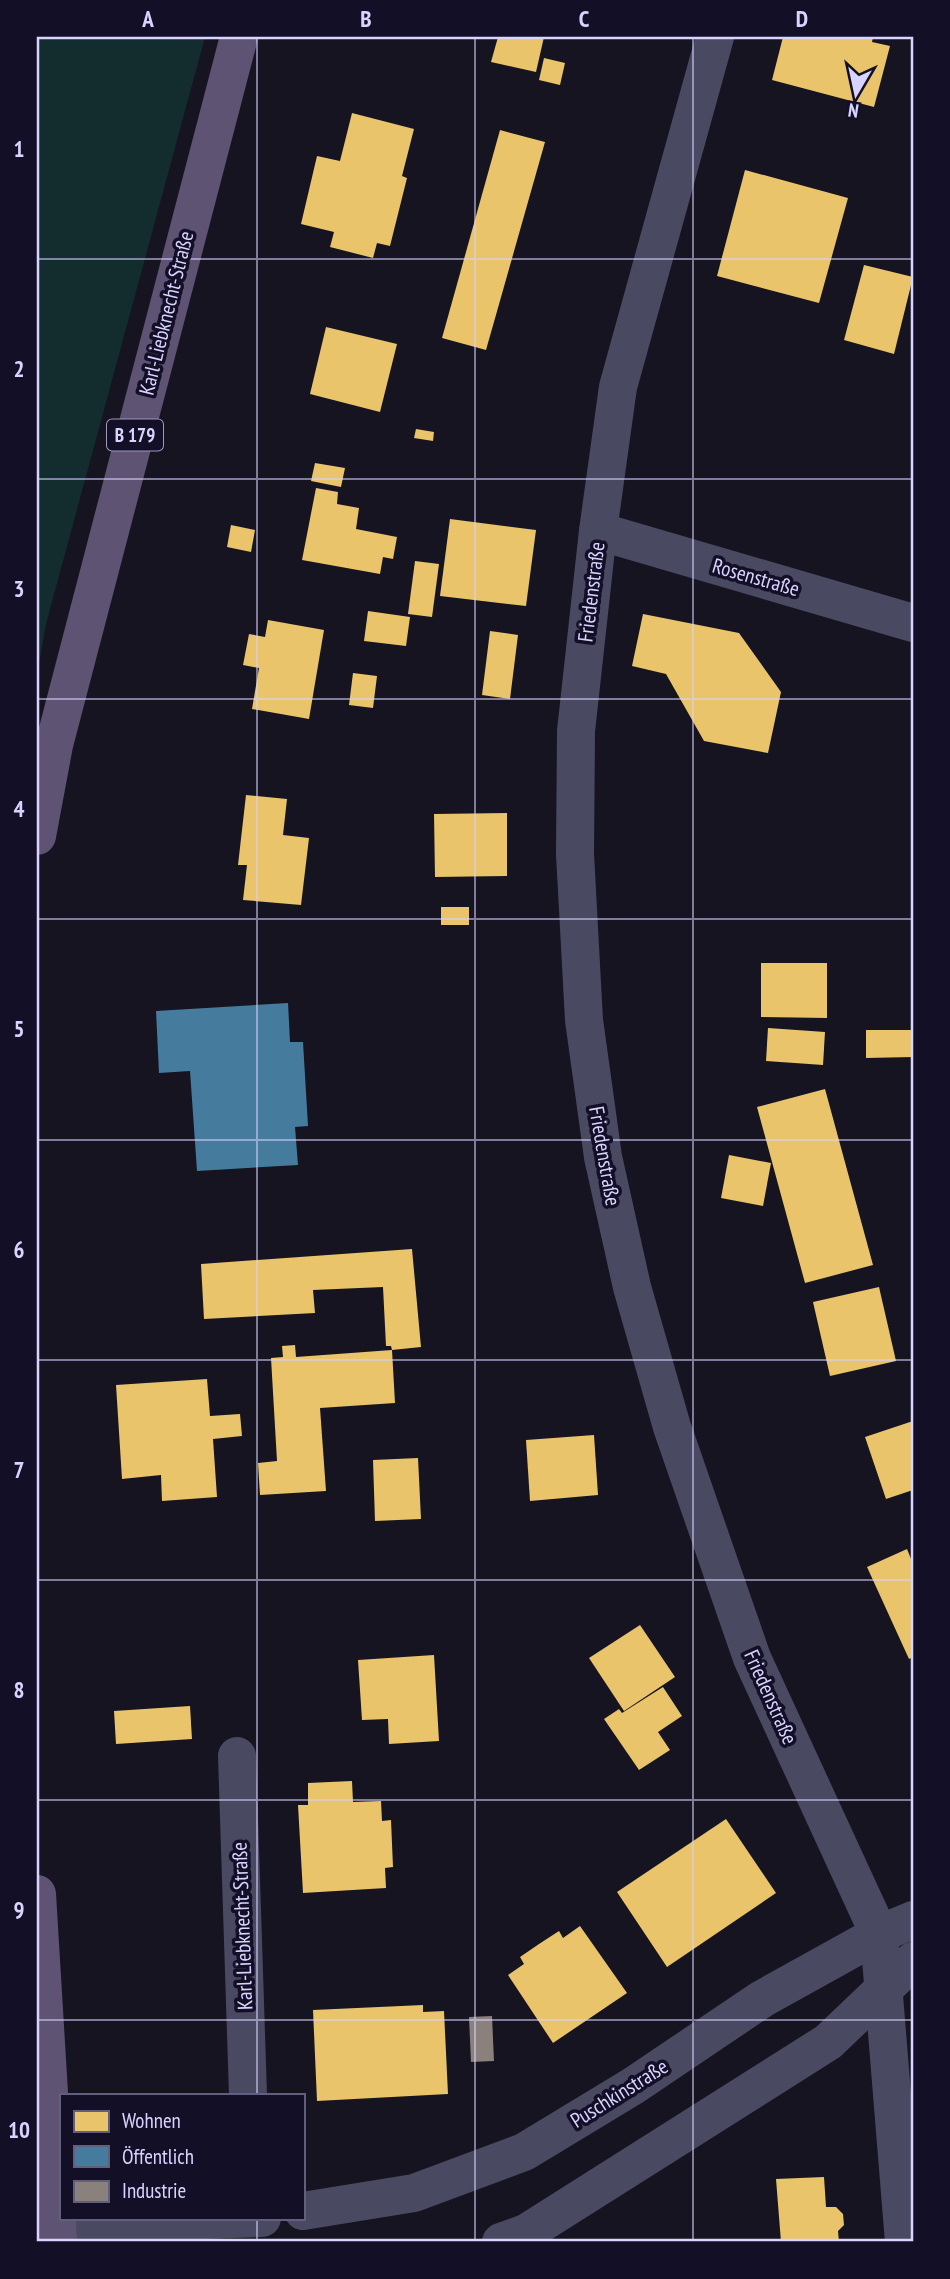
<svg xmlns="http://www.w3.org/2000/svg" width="950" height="2279" font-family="'PT Sans Narrow',sans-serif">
<rect width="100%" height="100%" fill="#161421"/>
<polygon fill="#132c2d" points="37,37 205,37 46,624 37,676"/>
<g fill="#e9c46a">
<polygon points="498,37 544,37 536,72 491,62"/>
<polygon points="783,37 873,37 872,42 890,46 874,107 772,80"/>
<polygon points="544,58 565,63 560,85 539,80"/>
<polygon points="352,113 414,129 402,176 407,178 390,246 377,243 373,258 330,247 334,232 301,224 317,156 340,161"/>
<polygon points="500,130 545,142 486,350 442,338"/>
<polygon points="745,170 848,198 819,303 717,276"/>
<polygon points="864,265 913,277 894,354 844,340"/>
<polygon points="326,327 397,344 380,412 310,394"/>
<polygon points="416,429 434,432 433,441 414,438"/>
<polygon points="315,463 345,468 341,487 311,481"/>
<polygon points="316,488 338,492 337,504 359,508 356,529 397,537 393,559 383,557 380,574 302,560"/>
<polygon points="450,519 536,530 526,606 440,596"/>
<polygon points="231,525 255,530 251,552 227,547"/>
<polygon points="415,561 439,564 432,617 408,614"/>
<polygon points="368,611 410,617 406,646 364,641"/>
<polygon points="643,614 739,633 781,692 768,753 704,741 666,674 632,666"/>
<polygon points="268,620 324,630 309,719 252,709 259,668 243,665 249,634 265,637"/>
<polygon points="490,631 518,635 510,699 482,695"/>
<polygon points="353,673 377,676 373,708 349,705"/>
<polygon points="246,795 287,799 283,835 309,838 301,905 243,900 247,865 238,865"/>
<polygon points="507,813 507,876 435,877 434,814"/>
<rect x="441" y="907" width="28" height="18"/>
<polygon points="761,963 827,963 827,1018 761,1017"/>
<polygon points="768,1028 825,1032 823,1065 766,1061"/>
<polygon points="866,1030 913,1030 913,1057 866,1058"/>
<polygon points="825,1089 873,1265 805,1283 757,1107"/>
<polygon points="729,1155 771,1163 763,1206 721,1198"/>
<polygon points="412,1249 421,1347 392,1350 391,1346 386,1346 383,1287 313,1290 315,1313 204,1319 201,1264"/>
<polygon points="879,1287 896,1361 830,1376 813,1302"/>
<polygon points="295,1345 296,1357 392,1350 395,1403 320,1408 326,1491 260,1495 258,1463 277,1461 271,1358 283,1357 282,1346"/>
<polygon points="207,1379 210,1416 240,1414 242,1436 213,1439 217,1497 162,1501 161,1475 122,1479 116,1385"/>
<polygon points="913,1421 913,1490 886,1499 865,1437"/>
<polygon points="594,1435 598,1495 530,1501 526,1440"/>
<polygon points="418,1458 421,1519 375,1521 373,1460"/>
<polygon points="907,1549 913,1564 913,1657 909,1659 867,1567"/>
<polygon points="640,1625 675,1677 624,1711 589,1658"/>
<polygon points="434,1655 439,1741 389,1744 388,1719 362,1720 358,1660"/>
<polygon points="663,1687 682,1716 658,1732 670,1750 639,1770 604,1719 619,1709 622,1713"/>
<polygon points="190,1706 192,1739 116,1744 114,1711"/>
<polygon points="352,1781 353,1802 381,1801 382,1821 391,1820 393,1867 385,1868 386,1888 303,1893 298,1805 308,1805 308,1783"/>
<polygon points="726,1819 776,1893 667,1967 617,1892"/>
<polygon points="580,1926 627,1993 553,2043 508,1975 524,1964 520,1957 539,1944 559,1931 563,1938"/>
<polygon points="423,2005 423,2012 444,2011 448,2094 317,2101 313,2010"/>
<polygon points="824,2177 826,2207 836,2207 843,2214 844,2225 838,2231 839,2242 781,2242 776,2179"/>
</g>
<polygon fill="#457b9d" points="288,1003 290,1042 303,1042 308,1126 295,1127 298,1165 197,1171 190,1071 159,1073 156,1011"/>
<polygon fill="#8a817c" points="492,2016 494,2061 471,2062 469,2017"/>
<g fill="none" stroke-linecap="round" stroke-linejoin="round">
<g stroke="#4a4962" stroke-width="38">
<polyline points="715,37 618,387 598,531 576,731 575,854 584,1020 603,1157 632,1287 672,1427 752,1658 879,1934 904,2242"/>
<polyline points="598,531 913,623"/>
<polyline points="237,1756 248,2095"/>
<polyline points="303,2211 414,2193 524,2152 633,2086 762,1999 879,1934 913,1920"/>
<polyline points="58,2225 262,2218"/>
<polyline points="501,2242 526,2233 828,2042 913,1961"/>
</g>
<g stroke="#5e5373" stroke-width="38">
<polyline points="37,836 54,745 239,37"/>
<polyline points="37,1894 58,2242"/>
</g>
</g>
<path fill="none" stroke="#d9d4ff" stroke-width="2" stroke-opacity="0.55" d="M257,37v2058M475,37v2205M693,37v2205M37,259h876M37,479h876M37,699h876M37,919h876M37,1140h876M37,1360h876M37,1580h876M37,1800h876M37,2020h876M257,2218v24"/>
<g text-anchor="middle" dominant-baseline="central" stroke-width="7" stroke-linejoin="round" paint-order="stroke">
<rect fill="#130f26" stroke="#9e99be" stroke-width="2" x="107" y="419.5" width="56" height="31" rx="5"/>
<g font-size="19" font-weight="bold" fill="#d9d4ff">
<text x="135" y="435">B 179</text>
</g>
<g font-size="21" fill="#d9d4ff" stroke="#130f26">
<text transform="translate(166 313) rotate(-76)">Karl-Liebknecht-Straße</text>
<text transform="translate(756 577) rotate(16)">Rosenstraße</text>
<text transform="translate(591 592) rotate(-83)">Friedenstraße</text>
<text transform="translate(605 1156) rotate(80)">Friedenstraße</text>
<text transform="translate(771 1697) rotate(66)">Friedenstraße</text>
<text transform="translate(242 1926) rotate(-92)">Karl-Liebknecht-Straße</text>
<text transform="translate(619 2093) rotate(-32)">Puschkinstraße</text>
</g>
</g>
<rect width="950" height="2279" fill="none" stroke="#130f26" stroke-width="77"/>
<rect x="60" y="2094" width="245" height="126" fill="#130f26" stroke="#625e7d" stroke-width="2"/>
<rect x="74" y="2111" width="35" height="21" fill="#e9c46a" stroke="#625e7d" stroke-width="2"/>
<text x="122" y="2128" font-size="21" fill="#d9d4ff">Wohnen</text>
<rect x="74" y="2146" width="35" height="21" fill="#457b9d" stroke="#625e7d" stroke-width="2"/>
<text x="122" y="2164" font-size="21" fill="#d9d4ff">Öffentlich</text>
<rect x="74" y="2181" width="35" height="21" fill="#8a817c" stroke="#625e7d" stroke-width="2"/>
<text x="122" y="2198" font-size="21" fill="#d9d4ff">Industrie</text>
<g transform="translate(856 94) rotate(189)" stroke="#130f26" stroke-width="5" paint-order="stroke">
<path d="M0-5L12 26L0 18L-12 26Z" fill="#d9d4ff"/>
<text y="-10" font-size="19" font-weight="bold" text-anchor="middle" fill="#d9d4ff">N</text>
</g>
<rect x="38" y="38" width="874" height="2202" fill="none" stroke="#d9d4ff" stroke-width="2.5"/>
<g font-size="23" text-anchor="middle" font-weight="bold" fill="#d9d4ff">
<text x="148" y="27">A</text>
<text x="366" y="27">B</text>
<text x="584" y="27">C</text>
<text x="802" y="27">D</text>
<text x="19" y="157">1</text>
<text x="19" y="377">2</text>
<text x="19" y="597">3</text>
<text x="19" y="817">4</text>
<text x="19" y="1037">5</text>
<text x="19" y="1258">6</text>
<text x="19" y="1478">7</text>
<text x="19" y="1698">8</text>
<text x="19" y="1918">9</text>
<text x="19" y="2138">10</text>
</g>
</svg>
